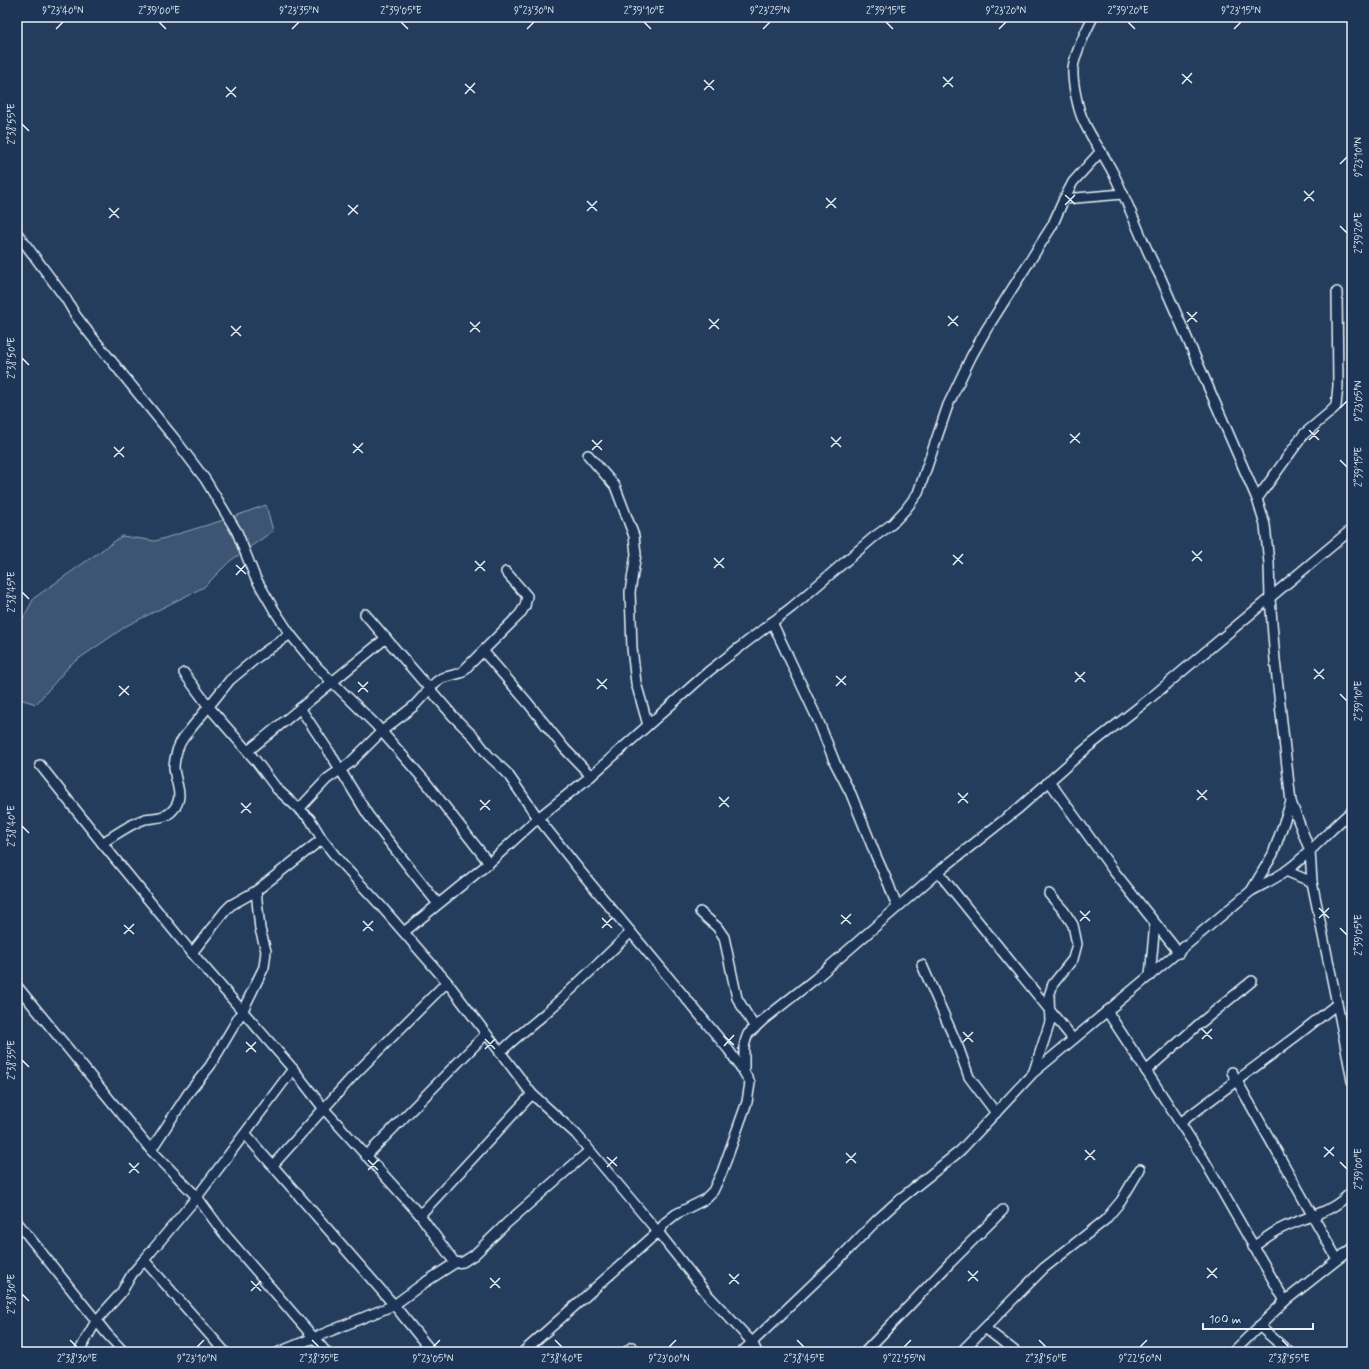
<svg xmlns="http://www.w3.org/2000/svg" width="1369" height="1369" font-family="Mynerve,sans-serif">
<rect width="100%" height="100%" fill="#253d5d"/>
<filter id="ink" filterUnits="userSpaceOnUse"><feTurbulence type="fractalNoise" baseFrequency=".025" numOctaves="2"/><feDisplacementMap in="SourceGraphic" scale="8" xChannelSelector="R" yChannelSelector="G"/><feConvolveMatrix kernelMatrix="1 2 1 2 8 2 1 2 1" color-interpolation-filters="sRGB"/></filter>
<g filter="url(#ink)">
<polygon fill="#3e5472" stroke="#93a2b5" points="266,505 273,531 230,561 204,587 128,625 71,664 36,704 17,698 17,630 34,598 122,536 155,541 227,519"/>
<g fill="none" stroke-linecap="round" stroke-linejoin="round">
<defs>
<g id="minor">
<path d="M1093,17c-7,14 -18,35 -20,51 -1,13 5,43 11,54 9,20 24,38 33,59 15,31 26,64 43,95l97,223 8,26 4,38 1,35 5,62 16,142 -18,52 -22,37"/>
<polyline points="1064,199 1123,194"/>
<polyline points="17,233 66,299 76,316 89,333 174,438 205,479 237,532 255,577 273,608 290,634 317,667 376,725 425,781 489,863"/>
<polyline points="588,455 615,486 634,536 636,554 630,592 632,648 636,683 648,725"/>
<polyline points="1257,499 1304,434 1329,413 1336,406 1338,386 1337,292"/>
<polyline points="365,614 453,716 475,738 488,755 507,773 538,818 581,872 728,1049 744,1072 750,1083 747,1102 722,1172 713,1191 704,1200 676,1214 666,1222 658,1232 523,1352"/>
<polyline points="772,622 818,720 835,763 851,794 876,856 889,885 897,907"/>
<polyline points="483,651 528,703 565,749 591,776"/>
<polyline points="184,673 209,707 256,761 277,789 310,819 322,839 340,862 380,905 447,982"/>
<polyline points="300,708 330,753 368,815 438,904"/>
<polyline points="248,751 386,638"/>
<polyline points="40,765 102,843 192,953 293,1069 324,1109 420,1215 455,1263 463,1262 474,1255 507,1223 589,1151"/>
<polyline points="1049,781 1113,870 1179,953"/>
<polyline points="1291,802 1310,851 1312,882 1344,1038 1352,1081"/>
<polyline points="299,809 327,779 350,763 382,731 414,706 436,682 442,678 461,673 520,614 525,606 527,596 506,572"/>
<path d="M102,843c14,-8 27,-19 43,-24 9,-2 19,0 26,-7 16,-15 3,-29 3,-46 1,-10 4,-21 10,-29l46,-57 29,-24 31,-22"/>
<polyline points="1286,871 1312,882"/>
<polyline points="938,872 1073,1039"/>
<polyline points="700,912 717,927 724,937 737,998 755,1028"/>
<polyline points="404,932 489,863 538,818 591,776 709,671 792,607 874,537 892,524 906,509 918,493 948,405 971,357 986,330 1052,226 1064,199 1073,182 1101,151"/>
<polyline points="192,953 225,911 231,905 256,891 322,839"/>
<polyline points="922,965 959,1049 969,1077 996,1113"/>
<polyline points="1150,976 1155,923"/>
<polyline points="17,986 151,1150 197,1197 222,1231 326,1352"/>
<polyline points="1107,1011 1203,1158 1285,1301"/>
<path d="M500,1053c15,-16 33,-28 49,-43 28,-25 55,-52 82,-78"/>
<polyline points="1034,1071 1050,1022 1049,996 1053,984 1073,959 1077,944 1073,925 1064,911 1049,894"/>
<polyline points="1146,1071 1198,1025 1252,981"/>
<polyline points="744,1072 744,1047 746,1039 748,1034 763,1020 815,979 938,872 1019,808 1088,747 1148,700 1352,529"/>
<polyline points="1232,1072 1337,1259"/>
<polyline points="1180,1123 1295,1037 1337,1004"/>
<polyline points="245,1134 394,1305 424,1283 455,1263"/>
<polyline points="151,1150 189,1092 210,1066 243,1010 264,967 266,951 260,929 256,891"/>
<polyline points="366,1156 486,1034"/>
<polyline points="273,1165 354,1075 447,982 532,1094 576,1134 658,1232 708,1295 752,1342 757,1352"/>
<polyline points="420,1215 532,1094"/>
<polyline points="17,1222 107,1334 124,1352"/>
<path d="M1253,1247c9,-6 19,-14 29,-19 26,-13 48,-13 70,-37"/>
<polyline points="144,1260 197,1197 293,1069"/>
<polyline points="1259,1326 1289,1352"/>
<polyline points="985,1328 1016,1352"/>
<polyline points="79,1352 96,1321 121,1293 132,1274 144,1260 225,1352"/>
<polyline points="279,1352 394,1305 432,1352"/>
<polyline points="626,1352 632,1347"/>
<path d="M742,1352l96,-92 40,-41 22,-20 60,-48 73,-78 218,-182c11,-6 24,-12 35,-20 24,-17 43,-41 66,-60"/>
<polyline points="865,1352 950,1263 1003,1210"/>
<polyline points="961,1352 1044,1268 1105,1220 1121,1201 1140,1169"/>
<polyline points="1233,1352 1285,1301 1352,1248"/>
</g>
</defs>
<use href="#minor" stroke="#e8f1f8" stroke-width="12"/>
<use href="#minor" stroke="#1d3557" stroke-width="9"/>
</g>
</g>
<path fill="none" stroke="#e8f1f8" stroke-width="1.5" d="M159,22l7,7M401,22l7,7M644,22l7,7M886,22l7,7M1128,22l7,7M56,29l7,-7M292,29l7,-7M527,29l7,-7M763,29l7,-7M999,29l7,-7M1234,29l7,-7M1182,74l10,9M943,77l10,10M704,80l10,10M465,84l10,9M1182,84l10,-11M226,87l10,10M943,87l10,-10M704,90l10,-10M465,94l10,-11M226,97l10,-10M22,124l7,7M1340,164l7,-7M1304,191l10,10M1065,195l10,9M826,198l10,10M587,201l10,10M1304,201l10,-10M348,205l10,9M1065,205l10,-10M109,208l10,10M826,208l10,-10M587,211l10,-10M348,215l10,-10M109,218l10,-10M1340,226l7,7M1187,312l10,10M948,316l10,10M709,319l10,10M470,322l10,10M1187,322l10,-10M231,326l10,10M948,326l10,-10M709,329l10,-10M470,332l10,-10M231,336l10,-10M22,358l7,7M1340,408l7,-7M1309,430l10,10M1070,434l10,9M831,437l10,10M592,440l10,10M1309,440l10,-10M1070,443l10,-10M353,444l10,9M114,447l10,10M831,447l10,-10M592,450l10,-10M353,453l10,-10M114,457l10,-10M1340,460l7,7M1192,551l10,10M953,555l10,9M714,558l10,10M475,561l10,10M1192,561l10,-10M236,565l10,9M953,565l10,-11M714,568l10,-10M475,571l10,-10M236,575l10,-11M22,592l7,7M1314,669l10,10M1075,672l10,10M836,676l10,9M597,679l10,10M1314,679l10,-10M358,682l10,10M1075,682l10,-10M119,686l10,9M836,686l10,-10M597,689l10,-10M358,692l10,-10M1340,694l7,7M119,696l10,-10M1197,790l10,10M958,793l10,10M719,797l10,10M480,800l10,10M1197,800l10,-10M241,803l10,10M958,803l10,-10M719,807l10,-10M480,810l10,-10M241,813l10,-10M22,826l7,7M1319,908l10,10M1080,911l10,10M841,915l10,9M602,918l10,10M1319,918l10,-10M363,921l10,10M1080,921l10,-10M841,924l10,-10M124,925l10,9M602,928l10,-10M1340,928l7,7M363,931l10,-10M124,934l10,-10M1202,1029l10,10M963,1032l10,10M724,1036l10,9M485,1039l10,10M1202,1039l10,-10M246,1042l10,10M963,1042l10,-10M724,1046l10,-11M485,1049l10,-10M246,1052l10,-10M22,1060l7,7M1324,1147l10,9M1085,1150l10,10M846,1153l10,10M607,1157l10,9M1324,1157l10,-10M368,1160l10,10M1085,1160l10,-10M1340,1162l7,7M129,1163l10,10M846,1163l10,-10M607,1167l10,-10M368,1170l10,-10M129,1173l10,-10M1207,1268l10,10M968,1271l10,10M729,1274l10,10M490,1278l10,10M1207,1278l10,-10M251,1281l10,10M968,1281l10,-10M729,1284l10,-10M490,1288l10,-10M251,1291l10,-10M22,1294l7,7M70,1340l7,7M312,1340l7,7M555,1340l7,7M797,1340l7,7M1039,1340l7,7M1282,1340l7,7M197,1347l7,-7M433,1347l7,-7M669,1347l7,-7M904,1347l7,-7M1140,1347l7,-7"/>
<rect width="1369" height="1369" fill="none" stroke="#1d3557" stroke-width="44"/>
<path d="M1203 1323v6h110v-6" fill="none" stroke="#e8f1f8" stroke-width="2"/>
<text x="1209" y="1323" font-size="12" fill="#e8f1f8" stroke="#1d3557" stroke-width="3" paint-order="stroke">100 m</text>
<rect x="22" y="22" width="1325" height="1325" fill="none" stroke="#e8f1f8" stroke-width="1.5"/>
<g font-size="10" text-anchor="middle" fill="#e8f1f8">
<text x="63" y="14">9°23'40"N</text>
<text x="159" y="14">2°39'00"E</text>
<text x="299" y="14">9°23'35"N</text>
<text x="401" y="14">2°39'05"E</text>
<text x="534" y="14">9°23'30"N</text>
<text x="644" y="14">2°39'10"E</text>
<text x="770" y="14">9°23'25"N</text>
<text x="886" y="14">2°39'15"E</text>
<text x="1006" y="14">9°23'20"N</text>
<text x="1128" y="14">2°39'20"E</text>
<text x="1241" y="14">9°23'15"N</text>
<text transform="translate(11 124) rotate(-90)" y="4">2°38'55"E</text>
<text transform="translate(1358 157) rotate(-90)" y="4">9°23'10"N</text>
<text transform="translate(1358 233) rotate(-90)" y="4">2°39'20"E</text>
<text transform="translate(11 358) rotate(-90)" y="4">2°38'50"E</text>
<text transform="translate(1358 401) rotate(-90)" y="4">9°23'05"N</text>
<text transform="translate(1358 467) rotate(-90)" y="4">2°39'15"E</text>
<text transform="translate(11 592) rotate(-90)" y="4">2°38'45"E</text>
<text transform="translate(1358 701) rotate(-90)" y="4">2°39'10"E</text>
<text transform="translate(11 826) rotate(-90)" y="4">2°38'40"E</text>
<text transform="translate(1358 935) rotate(-90)" y="4">2°39'05"E</text>
<text transform="translate(11 1060) rotate(-90)" y="4">2°38'35"E</text>
<text transform="translate(1358 1169) rotate(-90)" y="4">2°39'00"E</text>
<text transform="translate(11 1294) rotate(-90)" y="4">2°38'30"E</text>
<text x="77" y="1362">2°38'30"E</text>
<text x="197" y="1362">9°23'10"N</text>
<text x="319" y="1362">2°38'35"E</text>
<text x="433" y="1362">9°23'05"N</text>
<text x="562" y="1362">2°38'40"E</text>
<text x="669" y="1362">9°23'00"N</text>
<text x="804" y="1362">2°38'45"E</text>
<text x="904" y="1362">9°22'55"N</text>
<text x="1046" y="1362">2°38'50"E</text>
<text x="1140" y="1362">9°22'50"N</text>
<text x="1289" y="1362">2°38'55"E</text>
</g>
</svg>
